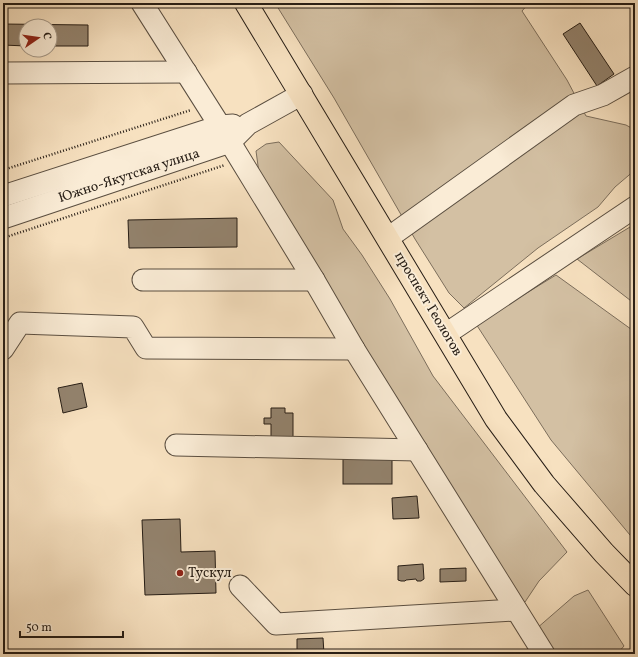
<svg xmlns="http://www.w3.org/2000/svg" width="638" height="657" font-family="Vollkorn,serif">
<rect width="100%" height="100%" fill="#f7e1c0"/>
<filter id="stains"><feTurbulence type="fractalNoise" baseFrequency=".005" numOctaves="4"/><feColorMatrix values="0 0 0 0 .2 0 0 0 0 .09 0 0 0 0 .02 0 0 0 .5 -.17"/></filter>
<radialGradient id="worn" r=".72"><stop offset=".6" stop-color="#630" stop-opacity="0"/><stop offset="1" stop-color="#630" stop-opacity=".3"/></radialGradient>
<g fill="#d3c0a3" stroke="#7c6e5c">
<polygon points="275,3 529,3 522,11 567,80 586,116 626,125 635,130 635,170 615,187 598,207 538,248 464,308 449,293 415,239 334,98"/>
<polygon points="279,142 333,200 343,229 362,255 390,299 433,376 567,552 539,581 525,602 505,582 260,180 256,151 266,144"/>
<polygon points="635,224 635,304 577,259"/>
<polygon points="556,275 635,332 635,541 551,440 476,324"/>
<polygon points="588,590 624,646 617,654 555,654 536,629 574,596"/>
</g>
<g fill="#93836e" stroke="#261d15">
<polygon points="580,23 614,74 597,86 563,34"/>
<polygon points="3,24 88,25 88,46 50,46 50,26 26,26 26,46 3,45"/>
<polygon points="237,218 237,247 129,248 128,220"/>
<polygon points="82,383 87,407 63,413 58,388"/>
<polygon points="271,408 285,408 285,413 293,413 293,452 271,438 271,424 264,424 264,418 271,418"/>
<rect x="343" y="459" width="49" height="25"/>
<polygon points="417,496 419,518 393,519 392,498"/>
<polygon points="180,519 181,552 215,551 216,593 145,595 142,520"/>
<polygon points="423,564 424,579 421,581 417,581 416,579 406,580 405,581 401,581 398,580 398,566"/>
<polygon points="466,568 466,581 440,582 440,569"/>
<polygon points="323,638 324,654 297,654 297,639"/>
<rect x="189" y="652" width="24" height="2"/>
</g>
<g fill="none" stroke-linecap="round" stroke-linejoin="round">
<defs>
<g id="minor">
<polyline points="142,3 220,126 314,280 354,349 544,654"/>
<polyline points="3,73 186,72"/>
<polyline points="3,196 220,126 233,125"/>
<polyline points="3,218 230,142 248,124 302,94"/>
<polyline points="388,238 574,105 603,95 635,77"/>
<polyline points="143,280 314,280"/>
<polyline points="446,334 635,207"/>
<polyline points="3,349 20,323 133,327 146,348 354,349"/>
<polyline points="176,445 417,450"/>
<polyline points="240,586 276,624 516,610"/>
</g>
<polyline id="major" points="246,3 496,419 544,484 604,553 635,585"/>
</defs>
<use href="#minor" stroke="#5a4e40" stroke-width="23"/>
<use href="#major" stroke="#261d15" stroke-width="24"/>
<g stroke="#261d15" stroke-width="2.5" stroke-dasharray="1 2" stroke-linecap="butt">
<polyline points="3,170 191,110"/>
<polyline points="3,238 225,165"/>
</g>
<use href="#minor" stroke="#faecd6" stroke-width="21"/>
<use href="#major" stroke="#f7e1c0" stroke-width="22"/>
</g>
<circle fill="#8f2418" stroke="#faecd6" stroke-width="1.5" cx="180" cy="573" r="4"/>
<g text-anchor="middle" dominant-baseline="central" stroke-width="4" stroke-linejoin="round" paint-order="stroke">
<g font-size="14" fill="#261d15" stroke="#faecd6">
<text transform="translate(129 176) rotate(-18)">Южно-Якутская улица</text>
<text transform="translate(428 304) rotate(59)">проспект Геологов</text>
</g>
<g font-size="14" fill="#261d15" stroke="#faecd6" text-anchor="start">
<text x="188" y="573">Тускул</text>
</g>
</g>
<rect width="638" height="657" fill="none" stroke="#f7e1c0" stroke-width="16"/>
<rect x="4" y="4" width="630" height="649" fill="none" stroke="#261d15" stroke-width="2"/>
<rect x="8" y="8" width="622" height="641" fill="none" stroke="#261d15"/>
<g transform="translate(38 38) rotate(77)"><circle r="19" fill="#faecd6" stroke="#a59989"/>
<path d="M0-3L7 15L0 10L-7 15Z" fill="#8f2418"/>
<text y="-6" font-size="11" font-weight="bold" text-anchor="middle" fill="#261d15">С</text>
</g>
<path d="M20 631v6h103v-6" fill="none" stroke="#261d15" stroke-width="2"/>
<text x="26" y="631" font-size="12" fill="#261d15" stroke="#faecd6" stroke-width="3" paint-order="stroke">50 m</text>
<rect width="100%" height="100%" filter="url(#stains)"/>
<rect width="100%" height="100%" fill="url(#worn)"/>
</svg>
